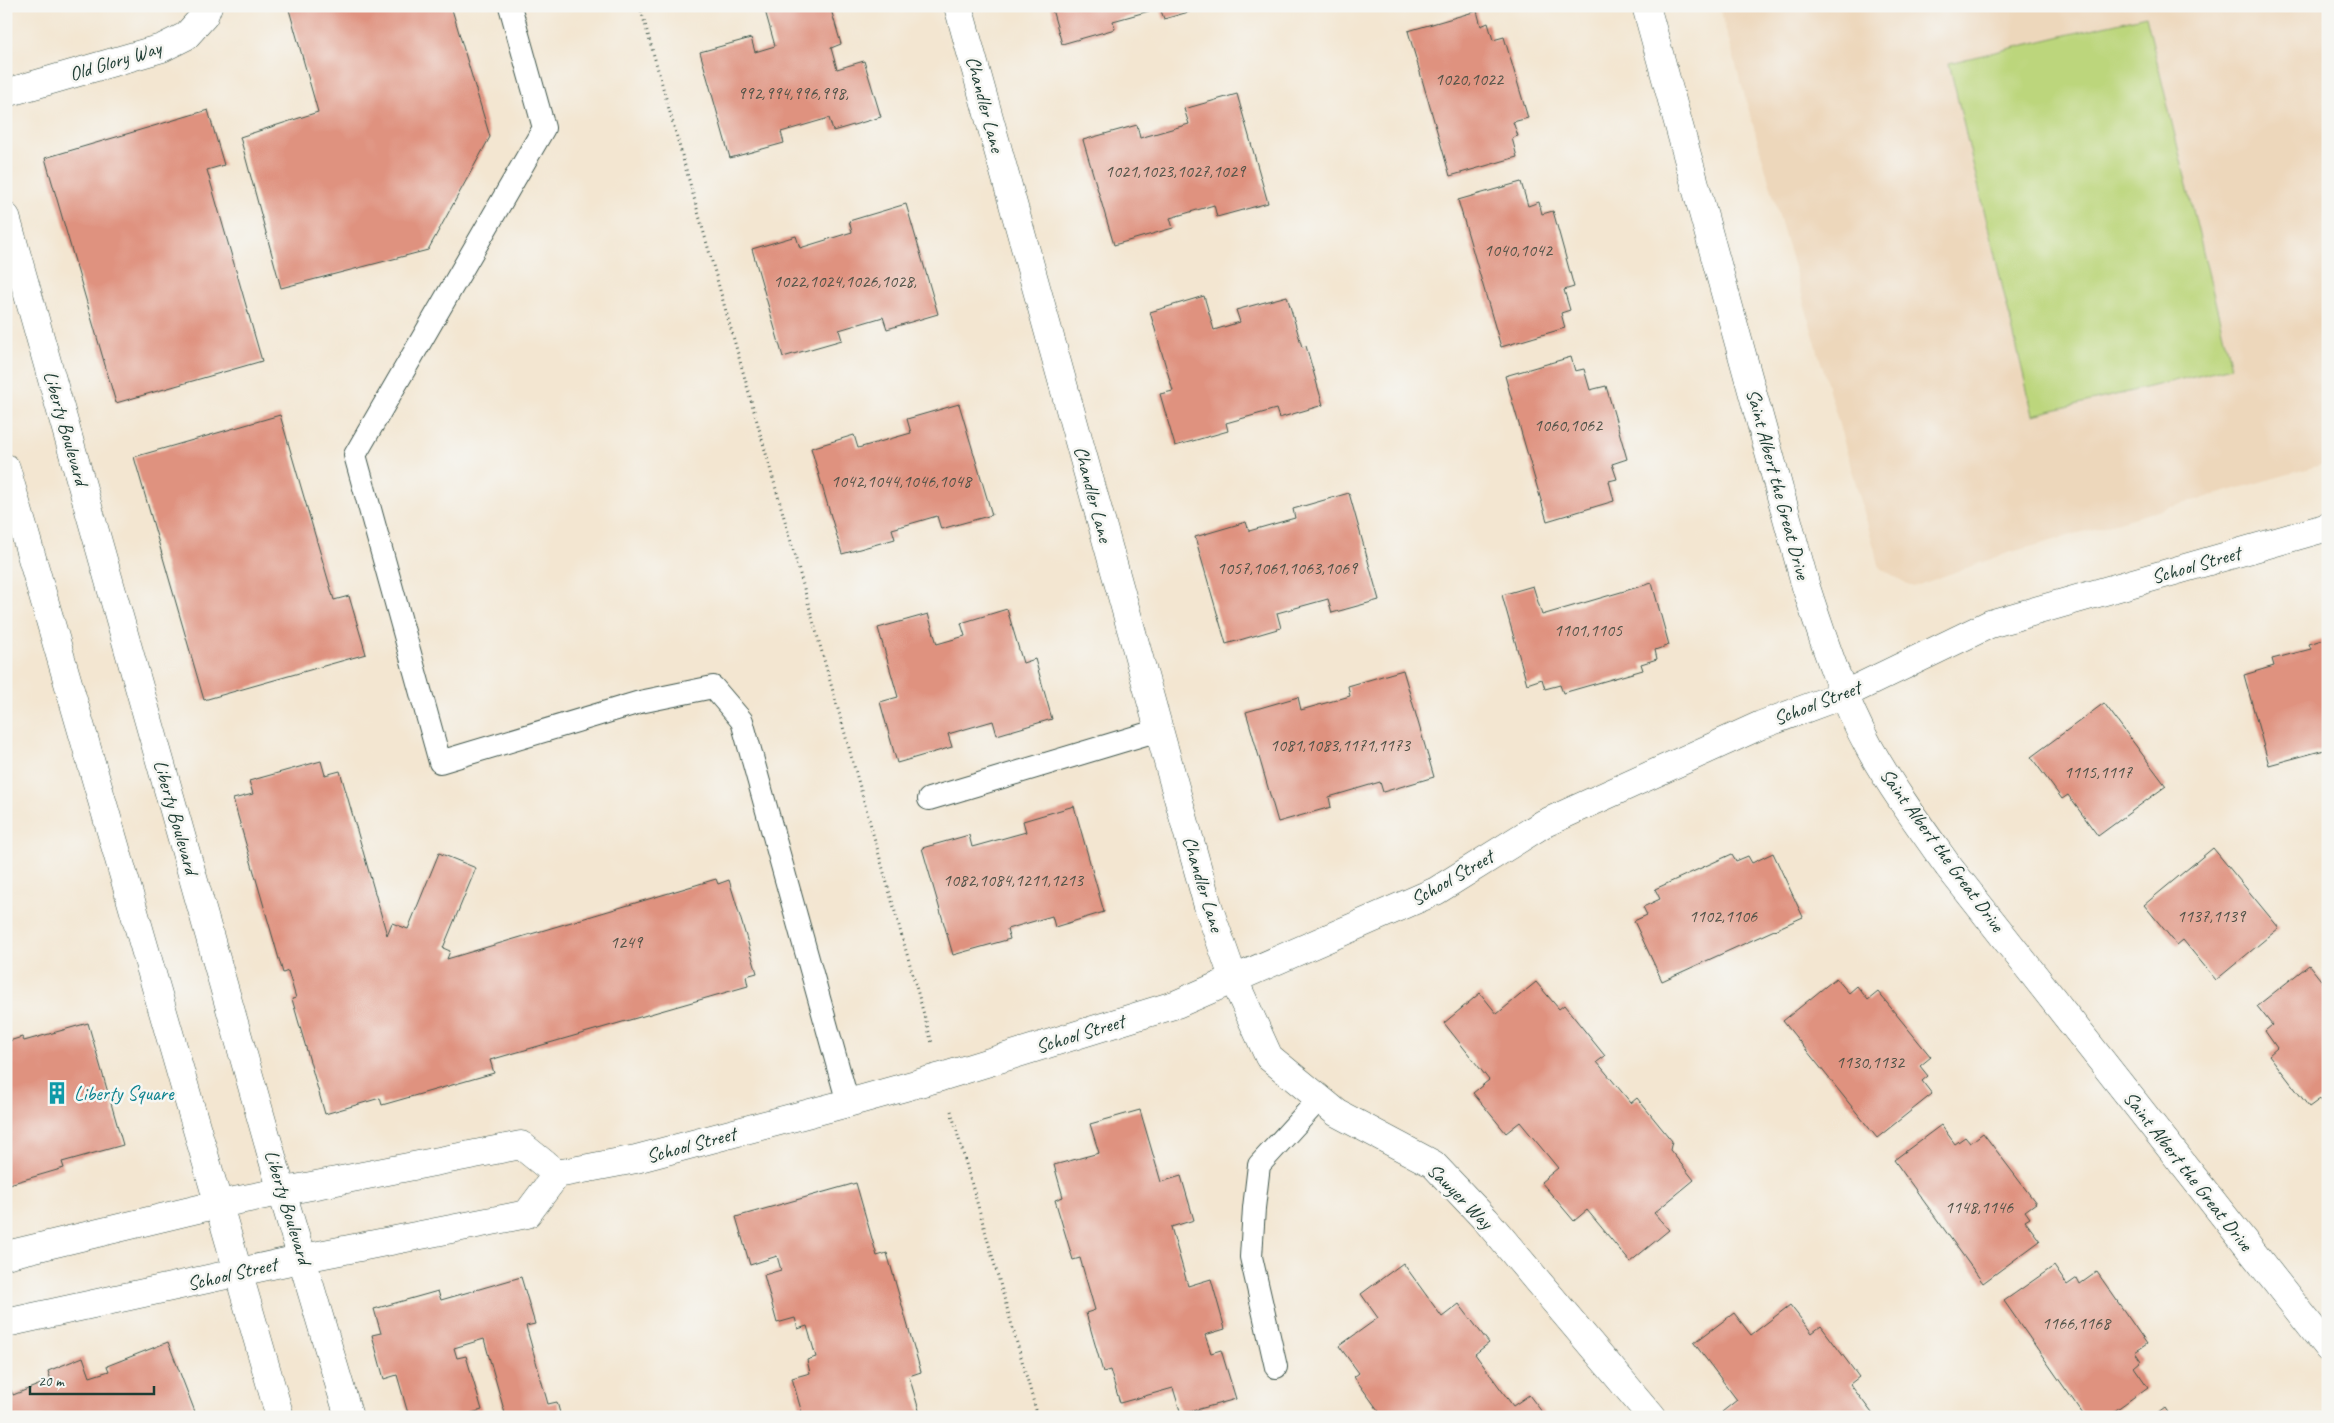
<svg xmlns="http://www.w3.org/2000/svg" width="2334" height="1423" font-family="Caveat,sans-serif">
<rect width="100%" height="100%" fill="#f6f6f2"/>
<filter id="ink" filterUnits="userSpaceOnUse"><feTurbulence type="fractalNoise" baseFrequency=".02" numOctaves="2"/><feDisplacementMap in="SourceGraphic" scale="10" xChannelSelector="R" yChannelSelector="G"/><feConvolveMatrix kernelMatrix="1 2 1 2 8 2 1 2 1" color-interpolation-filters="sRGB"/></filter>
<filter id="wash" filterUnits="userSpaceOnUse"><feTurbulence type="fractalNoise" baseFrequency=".0096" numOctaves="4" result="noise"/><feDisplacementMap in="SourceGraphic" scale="20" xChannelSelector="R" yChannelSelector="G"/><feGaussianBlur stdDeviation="1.12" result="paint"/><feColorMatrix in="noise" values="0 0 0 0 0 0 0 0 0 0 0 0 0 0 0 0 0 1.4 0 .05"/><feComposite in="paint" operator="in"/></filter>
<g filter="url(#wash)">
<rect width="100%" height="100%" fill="#f3e6d1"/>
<polygon fill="#edd7bb" points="1719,6 2328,6 2328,463 2008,553 1913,587 1880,568"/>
<polygon fill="#bcd67c" stroke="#6e8a58" points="2146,16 2231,367 2033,415 1949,63"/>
<g id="blocks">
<g fill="#df927f">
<polygon points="288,6 451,6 490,137 428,250 281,288 240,137 318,112"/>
<polygon points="830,6 841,44 831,48 837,69 864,61 881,117 833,131 829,118 781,132 784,143 730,158 700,52 751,38 755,52 775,46 764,7"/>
<polygon points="1051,6 1206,6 1206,7 1164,19 1160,8 1113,21 1115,29 1062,44"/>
<polygon points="1477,11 1481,26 1488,23 1493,40 1504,37 1528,118 1513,122 1518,136 1512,138 1517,157 1450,176 1408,31"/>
<polygon points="1237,94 1268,203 1217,217 1214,205 1170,218 1173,228 1114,245 1083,140 1137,125 1140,138 1189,124 1184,109"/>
<polygon points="208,110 224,165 207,170 262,361 116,403 45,158"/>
<polygon points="1521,182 1528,206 1539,202 1542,214 1553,211 1574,287 1564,290 1570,310 1561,313 1565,328 1501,347 1458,200"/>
<polygon points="906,204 938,314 887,329 883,317 839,330 842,340 783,357 752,249 796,236 800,248 852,232 849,221"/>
<polygon points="1204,296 1214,330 1240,322 1236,310 1287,296 1302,347 1306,346 1323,405 1279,418 1276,409 1226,423 1228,431 1175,446 1160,394 1173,391 1150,312"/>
<polygon points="1571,357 1575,371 1584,369 1590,390 1606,386 1627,459 1612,464 1617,479 1609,481 1614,501 1547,521 1505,376"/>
<polygon points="959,404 992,515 941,529 937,516 892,529 895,539 842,554 811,448 854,435 858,448 911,433 907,419"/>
<polygon points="280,415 334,600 349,596 366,654 204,700 134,457"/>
<polygon points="1349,493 1379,600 1332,613 1328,599 1277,613 1281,628 1226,644 1195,537 1246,522 1249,531 1295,518 1293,509"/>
<polygon points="1652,583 1669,645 1655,650 1657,659 1641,664 1643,670 1563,693 1560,685 1545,689 1542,679 1527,684 1502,595 1533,586 1542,615"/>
<polygon points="1007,609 1023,663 1035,659 1052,719 997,735 993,721 948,734 952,747 897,763 880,702 898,697 878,628 928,614 937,644 965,636 961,623"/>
<polygon points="2328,638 2328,749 2269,765 2244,675 2274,666 2272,659 2311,649 2309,644"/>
<polygon points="1403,670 1434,777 1383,792 1380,782 1329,797 1331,807 1278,822 1246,712 1298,697 1301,710 1350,696 1348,686"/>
<polygon points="2104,703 2166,786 2098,836 2068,795 2062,799 2031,757"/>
<polygon points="321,761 325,775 340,771 387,935 392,923 408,929 439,853 476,868 443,948 450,951 447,959 716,879 718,884 729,880 757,973 746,976 748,986 490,1060 494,1073 382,1105 380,1098 325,1114 292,999 296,998 288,971 283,973 233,799 253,794 249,781"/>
<polygon points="1074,806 1104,912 1055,927 1052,916 1007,929 1010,939 953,955 922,848 969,835 972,847 1026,832 1023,821"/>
<polygon points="2213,848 2279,928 2216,980 2183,940 2177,945 2144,905"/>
<polygon points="1773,853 1803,917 1662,981 1634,921 1647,915 1643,907 1660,899 1655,889 1732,854 1736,861 1748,856 1752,863"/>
<polygon points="2309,965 2328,989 2328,1109 2320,1099 2309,1107 2269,1055 2277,1048 2265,1031 2272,1025 2257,1006"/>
<polygon points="1836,978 1849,993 1857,986 1868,1000 1878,992 1931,1057 1920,1066 1928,1076 1922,1081 1932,1094 1877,1138 1783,1021"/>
<polygon points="1536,982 1559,1009 1564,1005 1605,1056 1597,1062 1631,1103 1637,1098 1672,1141 1670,1150 1694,1180 1654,1213 1669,1230 1630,1262 1587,1210 1574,1221 1541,1182 1558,1168 1520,1122 1506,1133 1473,1093 1489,1080 1444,1023 1480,993 1497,1014"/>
<polygon points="88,1023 123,1145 62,1162 64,1168 6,1185 6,1042 22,1037 24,1041"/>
<polygon points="1140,1110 1161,1182 1181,1176 1194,1220 1171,1227 1188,1286 1211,1279 1225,1329 1205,1335 1211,1353 1221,1350 1236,1399 1181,1414 1173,1388 1120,1403 1110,1370 1103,1372 1086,1313 1095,1310 1080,1258 1073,1260 1055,1200 1063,1197 1054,1165 1099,1153 1090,1124"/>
<polygon points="1941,1125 1955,1144 1965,1137 1970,1143 1983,1133 2036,1203 2025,1211 2030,1218 2025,1221 2040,1241 1983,1283 1894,1160"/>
<polygon points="856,1183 877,1256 887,1253 921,1372 909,1376 921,1417 826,1417 825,1413 803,1417 792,1378 810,1373 807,1360 816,1357 807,1326 798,1329 795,1318 777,1323 764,1275 781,1270 777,1256 750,1265 736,1217"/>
<polygon points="1403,1263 1442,1317 1459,1304 1489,1343 1475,1354 1513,1406 1529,1395 1546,1417 1383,1417 1354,1377 1359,1373 1339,1346 1378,1318 1361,1294"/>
<polygon points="2054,1266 2067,1285 2077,1278 2080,1284 2097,1272 2147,1344 2135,1352 2141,1361 2134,1367 2148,1387 2106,1417 2085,1417 2004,1301"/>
<polygon points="521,1277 535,1324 526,1326 548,1404 557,1402 561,1417 506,1417 484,1339 454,1348 457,1358 466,1356 482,1410 471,1413 472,1417 409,1417 397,1375 384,1379 372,1335 381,1333 374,1309 438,1291 441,1300"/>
<polygon points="1790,1305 1812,1333 1821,1326 1859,1377 1850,1384 1875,1417 1726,1417 1722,1412 1737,1400 1694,1343 1734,1313 1751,1335"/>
<polygon points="168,1342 197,1417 6,1417 6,1379 13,1395 51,1380 48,1371 83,1357 90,1377 109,1371 107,1366"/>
<polygon points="2165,1408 2171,1417 2153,1417"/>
</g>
</g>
</g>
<g filter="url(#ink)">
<use href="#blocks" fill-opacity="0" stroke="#3f564c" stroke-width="1"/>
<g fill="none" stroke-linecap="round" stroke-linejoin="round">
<defs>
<g id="service">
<polyline points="510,6 544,128 355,455 440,762 640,702 713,687 742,721 848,1103"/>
<polyline points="929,799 1159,730"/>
<polyline points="1276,1367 1251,1257 1254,1208 1259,1165 1320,1098"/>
</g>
<g id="minor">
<polyline points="958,6 1208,906 1234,980 1269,1057 1337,1113 1433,1164 1486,1220 1652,1417"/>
<path d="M1646,6l160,581c18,55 36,111 64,162 23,41 51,79 78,117l380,482"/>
<polyline points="6,93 162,48 186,36 204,16 208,6"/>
<polyline points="6,217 282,1192 349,1417"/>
<polyline points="6,468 280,1417"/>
<polyline points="6,1255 219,1204 521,1145 557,1174"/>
<polyline points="6,1323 304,1258 527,1214 557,1174 636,1159 848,1103 941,1077 1177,1004 1436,891 1543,824 1761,725 1845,694 1990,624 2328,527"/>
</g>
</defs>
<use href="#service" stroke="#3f564c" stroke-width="24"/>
<use href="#minor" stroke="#3f564c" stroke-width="29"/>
<g stroke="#3f564c" stroke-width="3" stroke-dasharray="1 4" stroke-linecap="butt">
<polyline points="640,6 932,1043"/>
<polyline points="951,1111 1038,1417"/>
</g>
<use href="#service" stroke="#fff" stroke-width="22"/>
<use href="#minor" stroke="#fff" stroke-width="28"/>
</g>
</g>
<defs>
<symbol id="building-bare" viewBox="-9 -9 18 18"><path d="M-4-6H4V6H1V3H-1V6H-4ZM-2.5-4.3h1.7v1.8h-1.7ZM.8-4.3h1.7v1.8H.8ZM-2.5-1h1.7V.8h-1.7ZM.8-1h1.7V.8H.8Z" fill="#0f9aa8" stroke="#f6f6f2" stroke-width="2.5" paint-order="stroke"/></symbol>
</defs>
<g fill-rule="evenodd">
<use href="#building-bare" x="41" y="1077" width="32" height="32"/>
</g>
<g text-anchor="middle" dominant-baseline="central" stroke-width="5" stroke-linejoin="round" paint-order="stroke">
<g font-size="18" fill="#4f5247">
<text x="1469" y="79">1020,1022</text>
<text x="793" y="93">992,994,996,998,</text>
<text x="1175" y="171">1021,1023,1027,1029</text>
<text x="1518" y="250">1040,1042</text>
<text x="845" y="281">1022,1024,1026,1028,</text>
<text x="1568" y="425">1060,1062</text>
<text x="901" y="481">1042,1044,1046,1048</text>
<text x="1287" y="568">1057,1061,1063,1069</text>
<text x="1588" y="630">1101,1105</text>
<text x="1340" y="745">1081,1083,1171,1173</text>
<text x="2098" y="772">1115,1117</text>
<text x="1013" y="880">1082,1084,1211,1213</text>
<text x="1723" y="916">1102,1106</text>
<text x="2211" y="916">1137,1139</text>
<text x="626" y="942">1249</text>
<text x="1870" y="1062">1130,1132</text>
<text x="1979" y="1207">1148,1146</text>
<text x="2076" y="1323">1166,1168</text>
</g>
<g font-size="20" fill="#1f3d34" stroke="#f6f6f2">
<text transform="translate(115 61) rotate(-17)">Old Glory Way</text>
<text transform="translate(985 104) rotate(75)">Chandler Lane</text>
<text transform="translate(66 428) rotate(74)">Liberty Boulevard</text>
<text transform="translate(1778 484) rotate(75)">Saint Albert the Great Drive</text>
<text transform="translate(1093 494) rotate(75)">Chandler Lane</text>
<text transform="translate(2196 565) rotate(-16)">School Street</text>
<text transform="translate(1817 703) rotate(-21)">School Street</text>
<text transform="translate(176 817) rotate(74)">Liberty Boulevard</text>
<text transform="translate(1942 850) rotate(54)">Saint Albert the Great Drive</text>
<text transform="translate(1452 878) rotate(-30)">School Street</text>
<text transform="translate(1203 884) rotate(73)">Chandler Lane</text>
<text transform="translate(1080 1034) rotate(-17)">School Street</text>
<text transform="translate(691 1145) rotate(-15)">School Street</text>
<text transform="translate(2188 1171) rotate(52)">Saint Albert the Great Drive</text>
<text transform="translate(1460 1196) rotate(45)">Sawyer Way</text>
<text transform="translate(288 1207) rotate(73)">Liberty Boulevard</text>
<text transform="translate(232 1274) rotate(-13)">School Street</text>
</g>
<g font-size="20" fill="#0d838f" stroke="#f6f6f2" text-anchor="start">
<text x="74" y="1093">Liberty Square</text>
</g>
</g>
<rect width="2334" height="1423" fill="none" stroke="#f6f6f2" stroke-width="25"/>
<path d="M30 1386v8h124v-8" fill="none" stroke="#1f3d34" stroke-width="2.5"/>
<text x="38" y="1386" font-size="15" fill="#1f3d34" stroke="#f6f6f2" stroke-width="4" paint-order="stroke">20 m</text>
</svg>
